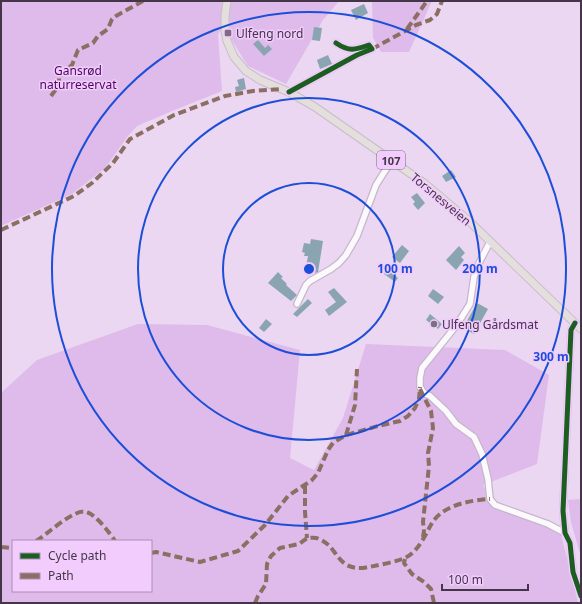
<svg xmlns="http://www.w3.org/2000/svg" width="582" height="604" font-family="'Noto Sans',sans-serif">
<rect width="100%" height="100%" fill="#ebd7f2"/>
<g fill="#debbea" fill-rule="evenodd">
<path d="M1,1h223c-2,10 1,26 -6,33l4,57 -50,20 -35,15 -9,10 -23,32 -33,26 -71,32z"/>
<polygon points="230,1 339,1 323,20 286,84 248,66 231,39 228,8"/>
<polygon points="370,1 432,1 409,52 381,52 373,38 372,2"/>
<path d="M138,324l69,1 93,25 -10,108 24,12 29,-52 23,-74 139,6 44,25 -12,89 -54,21 11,24 66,21 18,73h-577v-210l36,-33zM13,541h138v50h-138z"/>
<polygon points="581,499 581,557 571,522 568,500"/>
</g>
<g fill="#8ba4b2">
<polygon points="364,4 368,13 356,20 351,10"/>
<polygon points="314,27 322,28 320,41 312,40"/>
<polygon points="258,40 265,48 268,45 272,49 264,56 253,44"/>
<polygon points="328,55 332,64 320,69 317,60"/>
<polygon points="244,78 246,89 236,92 235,87 239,86 237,80"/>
<polygon points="451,170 456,177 446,182 442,176"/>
<polygon points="417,193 425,203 418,210 413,204 415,202 411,197"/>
<polygon points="311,239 323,241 318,272 315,273 305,272 308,256 304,256 305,253 302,252 304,243 310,244"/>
<polygon points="402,245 409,251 400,263 392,257"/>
<polygon points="459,246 465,253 461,257 464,260 456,270 446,260"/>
<polygon points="387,269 398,278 395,282 384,274"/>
<polygon points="278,272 283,277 281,278 287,284 286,285 297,295 291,301 268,283"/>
<polygon points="334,288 347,302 329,316 325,310 336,302 328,292"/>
<polygon points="433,289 444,297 438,304 428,296"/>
<polygon points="308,299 312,303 297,317 293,314"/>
<polygon points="477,303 488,309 474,334 463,328"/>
<polygon points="430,314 442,324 438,329 426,320"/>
<polygon points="266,319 272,324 264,332 259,328"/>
</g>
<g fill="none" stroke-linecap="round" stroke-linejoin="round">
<defs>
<g id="minor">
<path d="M289,92l68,-37 15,-6 -3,-4c-14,5 -20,7 -33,-2"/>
<polyline points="490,242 480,261 474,277 470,304 456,326 422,368 420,378 420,387 424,393 430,396 446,411 456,424 474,437 482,454 488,479 490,499 495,505 548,524 565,533"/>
<polyline points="297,304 306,285 310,281 331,269 339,263 346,255 357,236 376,185 392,160"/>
<polyline points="575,323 571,330 563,511 565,533 570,543 573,572 581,596"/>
</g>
<polyline id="major" points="227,1 225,16 225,30 227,41 234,57 246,71 260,80 289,92 315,107 424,183 469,221 581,329"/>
</defs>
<use href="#minor" stroke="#c6b6cc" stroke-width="8"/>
<use href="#major" stroke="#c8bdcb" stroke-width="9"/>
<use href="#minor" stroke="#fcf9fd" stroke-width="5.5"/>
<use href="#major" stroke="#e4dedd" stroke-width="7"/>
<g stroke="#8d6e63" stroke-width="4" stroke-dasharray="8 4" stroke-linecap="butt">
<polyline points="407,29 427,1"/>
<polyline points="372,49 416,25 430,20 437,14 442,1"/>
<polyline points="51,96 59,85 59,76 72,65 78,50 93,43 98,36 108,29 112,19 116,16 143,1"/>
<polyline points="1,230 74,196 92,183 113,163 130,139 174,115 225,96 253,91 281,89"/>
<polyline points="420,389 431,411 433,428 428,453 429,466 423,522 424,531 423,537"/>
<polyline points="346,435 355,405 357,369"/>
<polyline points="305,486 305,512 307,538"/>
<path d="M36,541c12,-7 38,-33 51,-29 10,4 22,20 28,29"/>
<polyline points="1,547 13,548"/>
<polyline points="151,553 156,552 200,562 238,551 265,525 288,496 312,480 318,473 328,450 333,443 346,435 378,426 400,421 408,416 415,408 419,399 420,387"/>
<polyline points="405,559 404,563 412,574 424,582 431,589 434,603"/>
<path d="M255,603l3,-7 8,-12 1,-20 4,-8 9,-8 19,-4 8,-6c4,0 9,-1 12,1 19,7 17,31 44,29 7,-1 37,-7 42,-10 14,-7 20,-23 27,-35 11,-18 39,-23 58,-24"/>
</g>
<defs>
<g id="cycleway">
<path d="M289,92l68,-37 15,-6 -3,-4c-14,5 -20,7 -33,-2"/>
<polyline points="575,323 571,330 563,511 565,533 570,543 573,572 581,596"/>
</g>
</defs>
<use href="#cycleway" stroke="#f1ccfd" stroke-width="8"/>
<use href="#cycleway" stroke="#1b5e20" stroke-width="5"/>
</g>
<g fill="none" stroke="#1d4ed8" stroke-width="2">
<circle cx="309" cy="269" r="86"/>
<circle cx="309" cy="269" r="171"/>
<circle cx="309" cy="269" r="257"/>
</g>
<g fill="#7e6e84" stroke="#f1ccfd" stroke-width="1.5">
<rect x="224" y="29" width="8" height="8" rx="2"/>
<circle cx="434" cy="324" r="4"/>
</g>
<g text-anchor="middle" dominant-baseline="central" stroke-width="3" stroke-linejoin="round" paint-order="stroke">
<rect fill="#f1ccfd" stroke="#78627f" stroke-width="1" x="377" y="151" width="28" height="18" rx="3"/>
<g font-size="11" font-weight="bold" fill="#443549">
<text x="391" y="160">107</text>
</g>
<g font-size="12" fill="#443549" stroke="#f1ccfd" text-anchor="start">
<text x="236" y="33">Ulfeng nord</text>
<text x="442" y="324">Ulfeng Gårdsmat</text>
</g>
<g font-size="12" fill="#4c065e" stroke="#f1ccfd">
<text x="78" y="70">Gansrød<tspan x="78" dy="14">naturreservat</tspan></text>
</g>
<g font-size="12" fill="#443549" stroke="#f1ccfd">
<text transform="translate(441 199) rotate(40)">Torsnesveien</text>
</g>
</g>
<circle cx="309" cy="269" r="6" fill="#1d4ed8" stroke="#f1ccfd" stroke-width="2"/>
<g font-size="12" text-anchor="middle" font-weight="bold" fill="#1d4ed8" stroke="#f1ccfd" stroke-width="3" stroke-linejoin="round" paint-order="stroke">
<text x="395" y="273">100 m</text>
<text x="480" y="273">200 m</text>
<text x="551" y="361">300 m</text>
</g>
<rect width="582" height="604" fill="none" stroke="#443549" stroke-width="4"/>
<rect x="12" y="540" width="140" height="52" fill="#f1ccfd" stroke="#ac90b5"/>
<rect x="20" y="553" width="20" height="6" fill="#1b5e20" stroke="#ac90b5"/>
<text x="48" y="560" font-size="12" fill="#443549">Cycle path</text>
<rect x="20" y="573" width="20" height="6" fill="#8d6e63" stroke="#ac90b5"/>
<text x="48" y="580" font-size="12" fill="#443549">Path</text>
<path d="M442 584v6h86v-6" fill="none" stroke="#443549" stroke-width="2"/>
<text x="448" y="584" font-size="12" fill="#443549" stroke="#f1ccfd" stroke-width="3" paint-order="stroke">100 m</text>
</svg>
